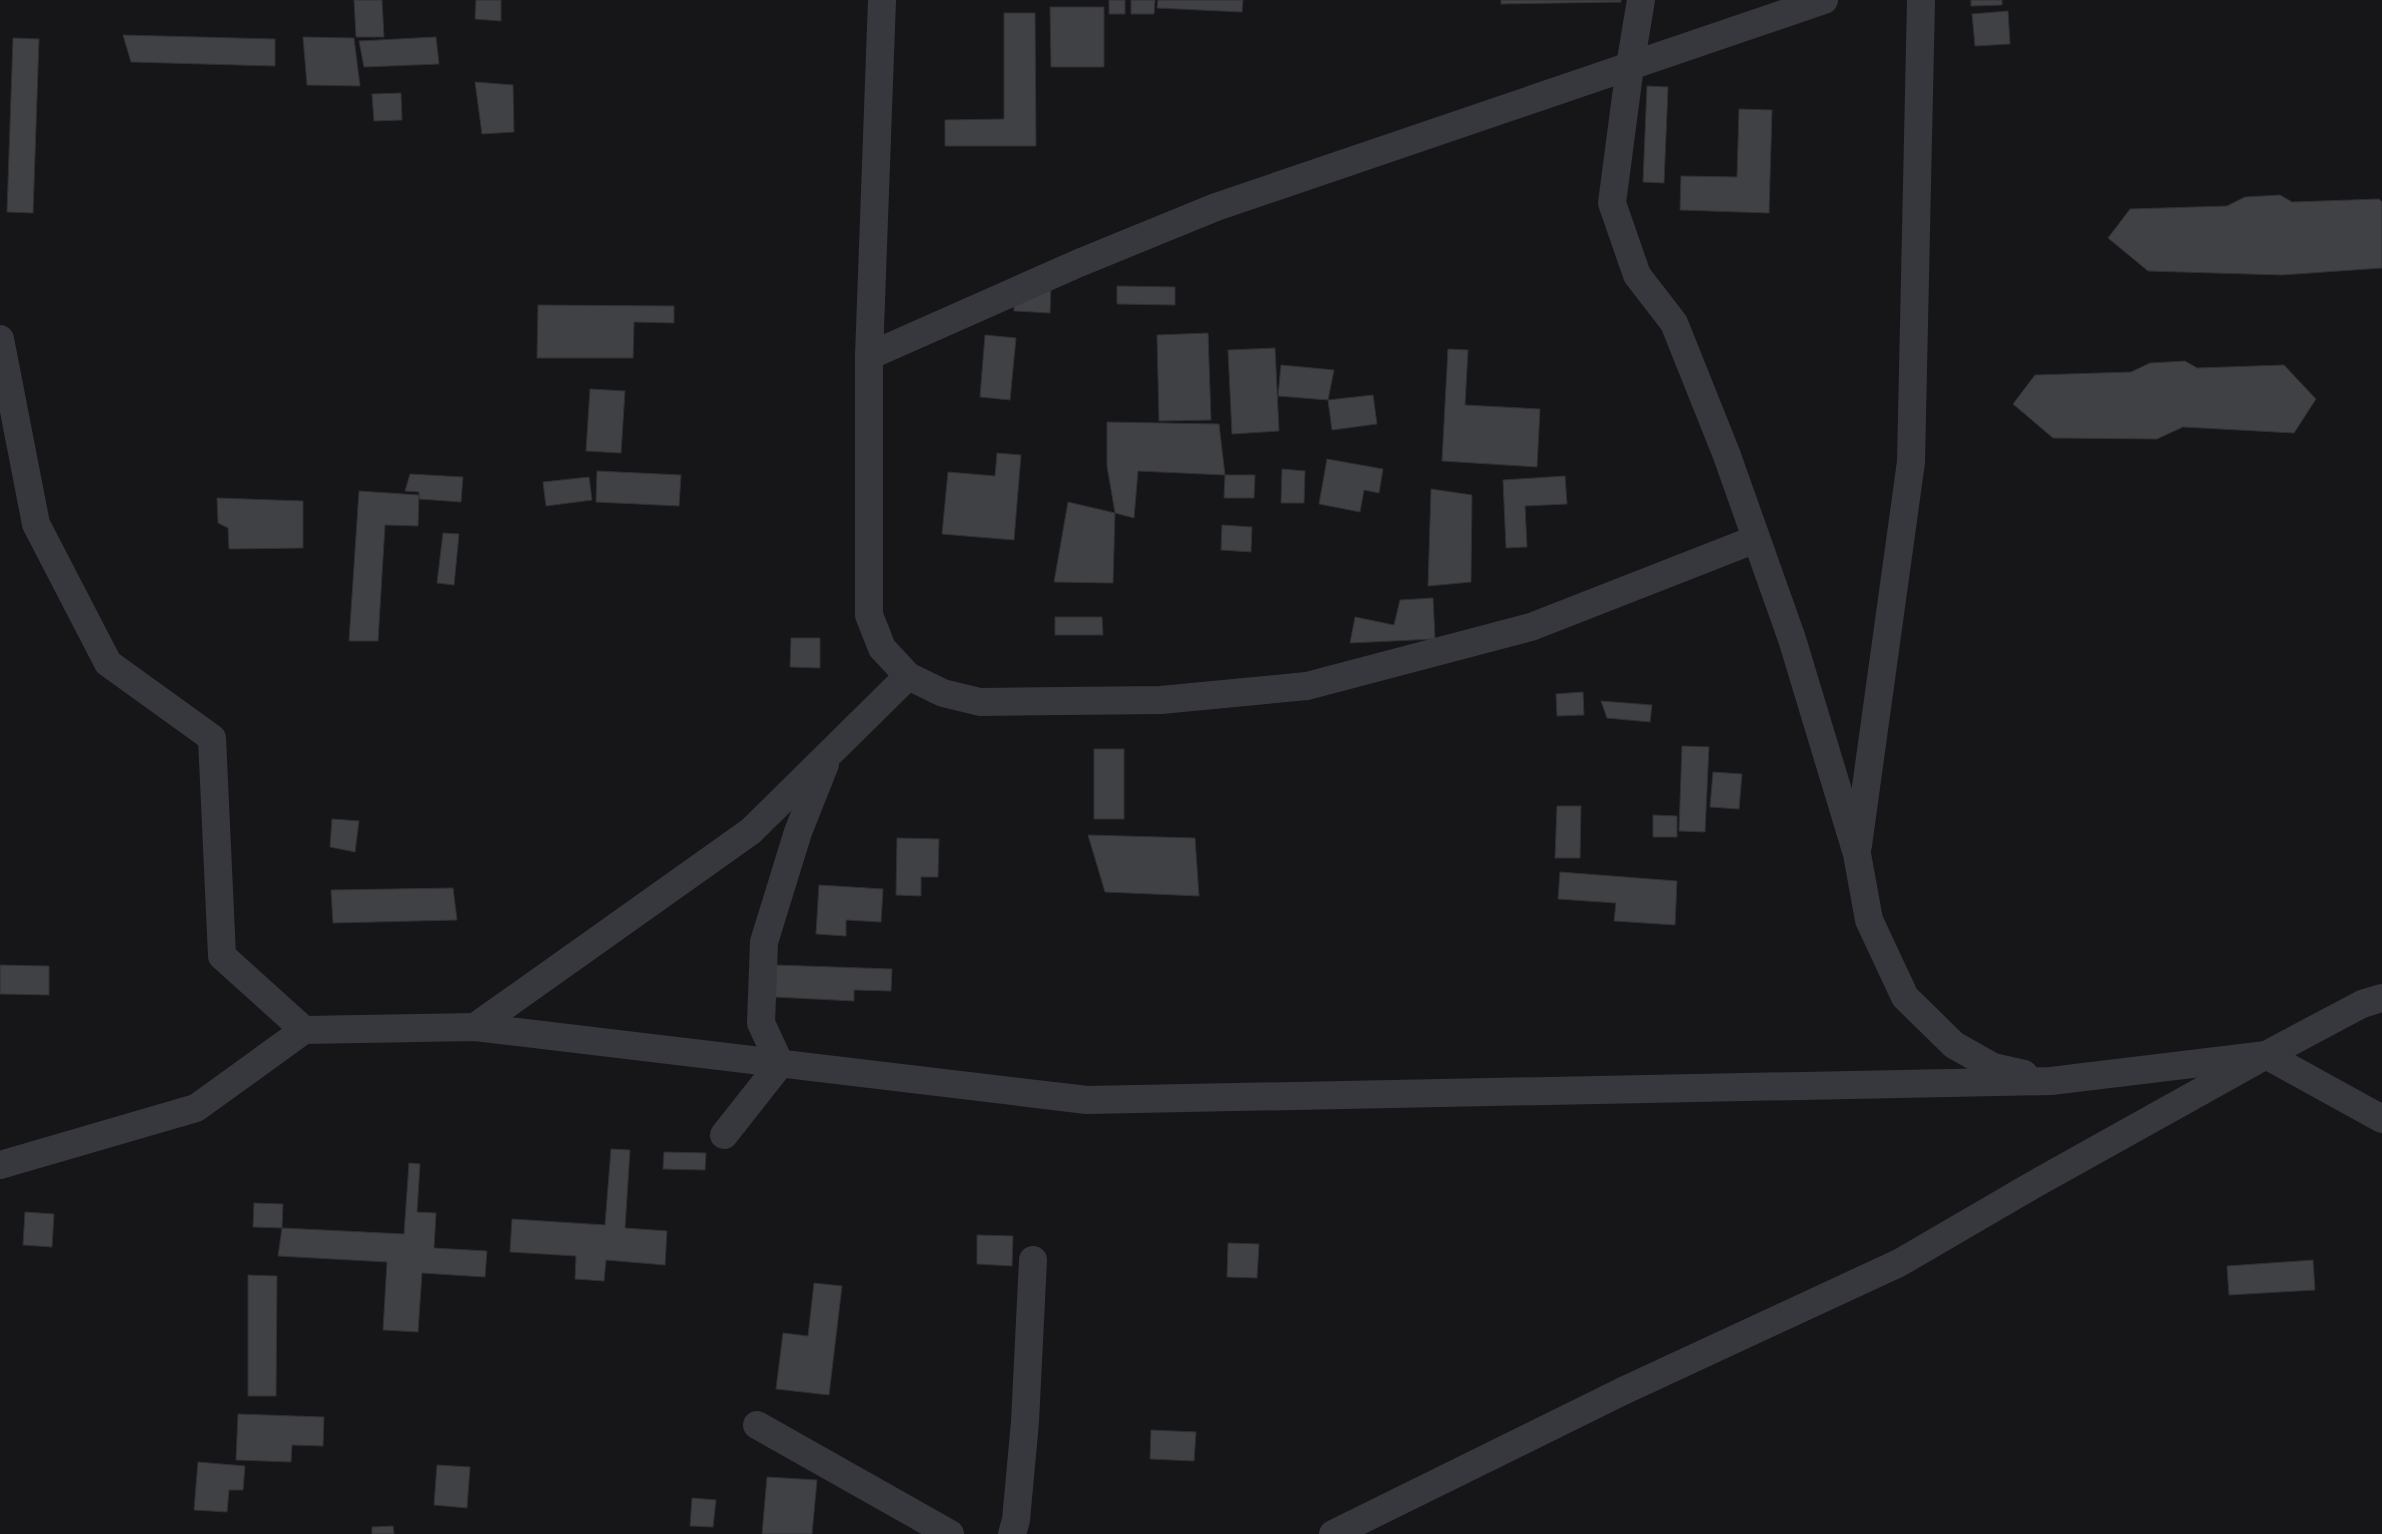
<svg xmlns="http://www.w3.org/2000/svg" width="2382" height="1534" font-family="'DM Sans',sans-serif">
<rect width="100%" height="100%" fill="#161618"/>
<g fill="#404145" stroke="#303034">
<polygon points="354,0 382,0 384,37 356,37"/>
<polygon points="476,0 501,0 501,21 475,19"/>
<rect x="1109" y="0" width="16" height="14"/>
<polygon points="1131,0 1155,0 1154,14 1131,14"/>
<polygon points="1158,0 1243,0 1242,12 1157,8"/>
<polygon points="1501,0 1621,0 1621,2 1501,4"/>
<polygon points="1971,0 2002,0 2002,5 1971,6"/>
<polygon points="1050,7 1104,7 1104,67 1051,67"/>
<polygon points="2008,11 2010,44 1975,46 1972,14"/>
<polygon points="1004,13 1035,13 1036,146 945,146 945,120 1004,119"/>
<polygon points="123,35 275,39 275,66 131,62"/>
<polygon points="303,37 354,38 360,86 307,85"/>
<polygon points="436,37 439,64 364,67 359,41"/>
<polygon points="13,38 39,39 33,213 7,212"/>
<polygon points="475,82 513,85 514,132 482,134"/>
<polygon points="1647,86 1668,87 1664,183 1643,182"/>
<polygon points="401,93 402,120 374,121 372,94"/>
<polygon points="1739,109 1772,110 1769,213 1680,210 1681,176 1737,177"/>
<polygon points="2280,195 2292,202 2379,199 2382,202 2382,268 2282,275 2148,271 2108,238 2130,209 2227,206 2245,197"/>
<polygon points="1051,284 1050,313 1014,311 1014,296"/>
<polygon points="1117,286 1175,287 1175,305 1117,304"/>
<polygon points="538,305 674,306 674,323 634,322 633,358 537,358"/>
<polygon points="1208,333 1211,420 1159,421 1157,335"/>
<polygon points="985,335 1016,338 1010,400 980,397"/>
<polygon points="1275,348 1279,431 1232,434 1228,350"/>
<polygon points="1448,349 1468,350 1465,405 1540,409 1537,467 1442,461"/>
<polygon points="2185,361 2197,368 2284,365 2316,399 2294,433 2183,427 2157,439 2053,438 2013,404 2035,375 2131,372 2150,363"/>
<polygon points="1281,365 1334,370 1328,400 1278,396"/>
<polygon points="590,389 625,391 621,453 586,451"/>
<polygon points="1373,395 1377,424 1332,430 1328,400"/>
<polygon points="1107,422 1219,424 1225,475 1138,471 1134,518 1115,513 1107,466"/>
<polygon points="997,453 1021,455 1014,540 942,534 948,472 995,476"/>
<polygon points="1327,459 1383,469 1379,493 1364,490 1360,512 1319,504"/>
<polygon points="1282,469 1305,471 1304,503 1281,503"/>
<polygon points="597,471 681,475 679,506 596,502"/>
<polygon points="410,474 463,477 461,502 419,499 419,492 405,491"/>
<polygon points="1225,475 1255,475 1254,498 1224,498"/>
<polygon points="1565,476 1567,504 1525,506 1527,547 1506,548 1503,480"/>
<polygon points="589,477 592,500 546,506 543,482"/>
<polygon points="1431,489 1472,495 1471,582 1428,586"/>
<polygon points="359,491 419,495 418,526 385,525 378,641 349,641"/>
<polygon points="217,498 303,501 303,548 229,549 228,528 218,523"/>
<polygon points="1068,502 1115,513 1113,583 1054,582"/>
<polygon points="1222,525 1252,527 1251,552 1221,550"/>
<polygon points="443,533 459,534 454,585 437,583"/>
<polygon points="1433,598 1435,639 1350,643 1355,617 1394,625 1400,600"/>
<polygon points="1055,617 1102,617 1103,635 1055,635"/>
<polygon points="791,638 820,638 820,668 790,667"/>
<polygon points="1583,692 1584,715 1557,716 1556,694"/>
<polygon points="1601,701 1652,705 1650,722 1607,718"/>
<polygon points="1682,746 1709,747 1705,832 1679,831"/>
<rect x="1094" y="749" width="30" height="70"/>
<polygon points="1713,772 1742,774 1739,809 1710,807"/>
<polygon points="1557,806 1581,806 1580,858 1555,858"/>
<polygon points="1653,815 1677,816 1677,837 1653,837"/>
<polygon points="332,819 359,821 355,852 330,847"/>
<polygon points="1088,835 1195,838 1199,896 1105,892"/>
<polygon points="897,838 939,839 938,877 921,877 921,896 896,895"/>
<polygon points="1560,872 1677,881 1675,925 1614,921 1616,903 1558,899"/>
<polygon points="819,885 883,889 881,922 846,920 846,936 816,934"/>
<polygon points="453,888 457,920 333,923 331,890"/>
<polygon points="0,965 49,966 49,995 0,994"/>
<polygon points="776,965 892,969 891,991 854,990 854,1001 774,997"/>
<polygon points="611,1149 630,1150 625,1228 667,1231 665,1265 606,1260 604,1281 575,1279 576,1256 510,1252 512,1219 605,1225"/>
<polygon points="664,1152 706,1153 705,1170 663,1169"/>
<polygon points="409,1163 420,1164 417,1212 436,1213 434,1248 487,1251 485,1277 422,1273 418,1332 383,1330 387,1262 278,1256 282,1228 404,1234"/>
<polygon points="254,1203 283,1204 282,1228 253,1227"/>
<polygon points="25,1212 54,1214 52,1247 23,1245"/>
<polygon points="977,1235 1013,1236 1012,1266 977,1264"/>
<polygon points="1228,1243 1259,1244 1257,1278 1227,1277"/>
<polygon points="2313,1260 2315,1290 2229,1295 2227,1266"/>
<polygon points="248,1275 277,1276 276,1396 248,1396"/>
<polygon points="814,1283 842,1286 829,1395 776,1389 783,1333 808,1336"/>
<polygon points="238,1414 324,1417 323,1446 292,1445 291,1462 236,1460"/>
<polygon points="1151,1430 1196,1432 1194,1461 1150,1459"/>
<polygon points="198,1462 245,1466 243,1490 229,1490 227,1512 194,1510"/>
<polygon points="437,1465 470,1467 467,1508 434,1505"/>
<polygon points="767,1477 817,1480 812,1534 762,1534"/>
<polygon points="692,1498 716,1500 713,1527 690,1526"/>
<polygon points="393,1526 394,1534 372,1534 372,1527"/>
</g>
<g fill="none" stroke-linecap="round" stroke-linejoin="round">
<g stroke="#37383d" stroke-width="28">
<polyline points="882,0 869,356 869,615 882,648 908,676 943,693 980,702 1161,700 1307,686 1531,627 1756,539"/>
<polyline points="1641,0 1630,66 1612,203 1637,275 1674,323 1726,453 1792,639 1857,854 1869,920 1905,997 1954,1045 1993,1067 2024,1074"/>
<polyline points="0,339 36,524 108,663 212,738 222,956 304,1030"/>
<polyline points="869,356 1079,263 1216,207 1824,0"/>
<polyline points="1858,845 1911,462 1921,0"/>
<polyline points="475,1027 751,831 908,676"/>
<polyline points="724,1135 780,1064 761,1023 764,942 798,832 825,764"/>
<polyline points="0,1165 196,1108 304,1030 475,1027 1087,1100 2051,1081 2266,1055 2362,1004 2382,998"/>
<polyline points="757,1425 950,1534"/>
<polyline points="1012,1534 1016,1520 1025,1422 1033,1260"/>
<polyline points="1333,1534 1623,1391 1899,1263 2033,1185 2266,1055 2382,1119"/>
</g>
</g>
</svg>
